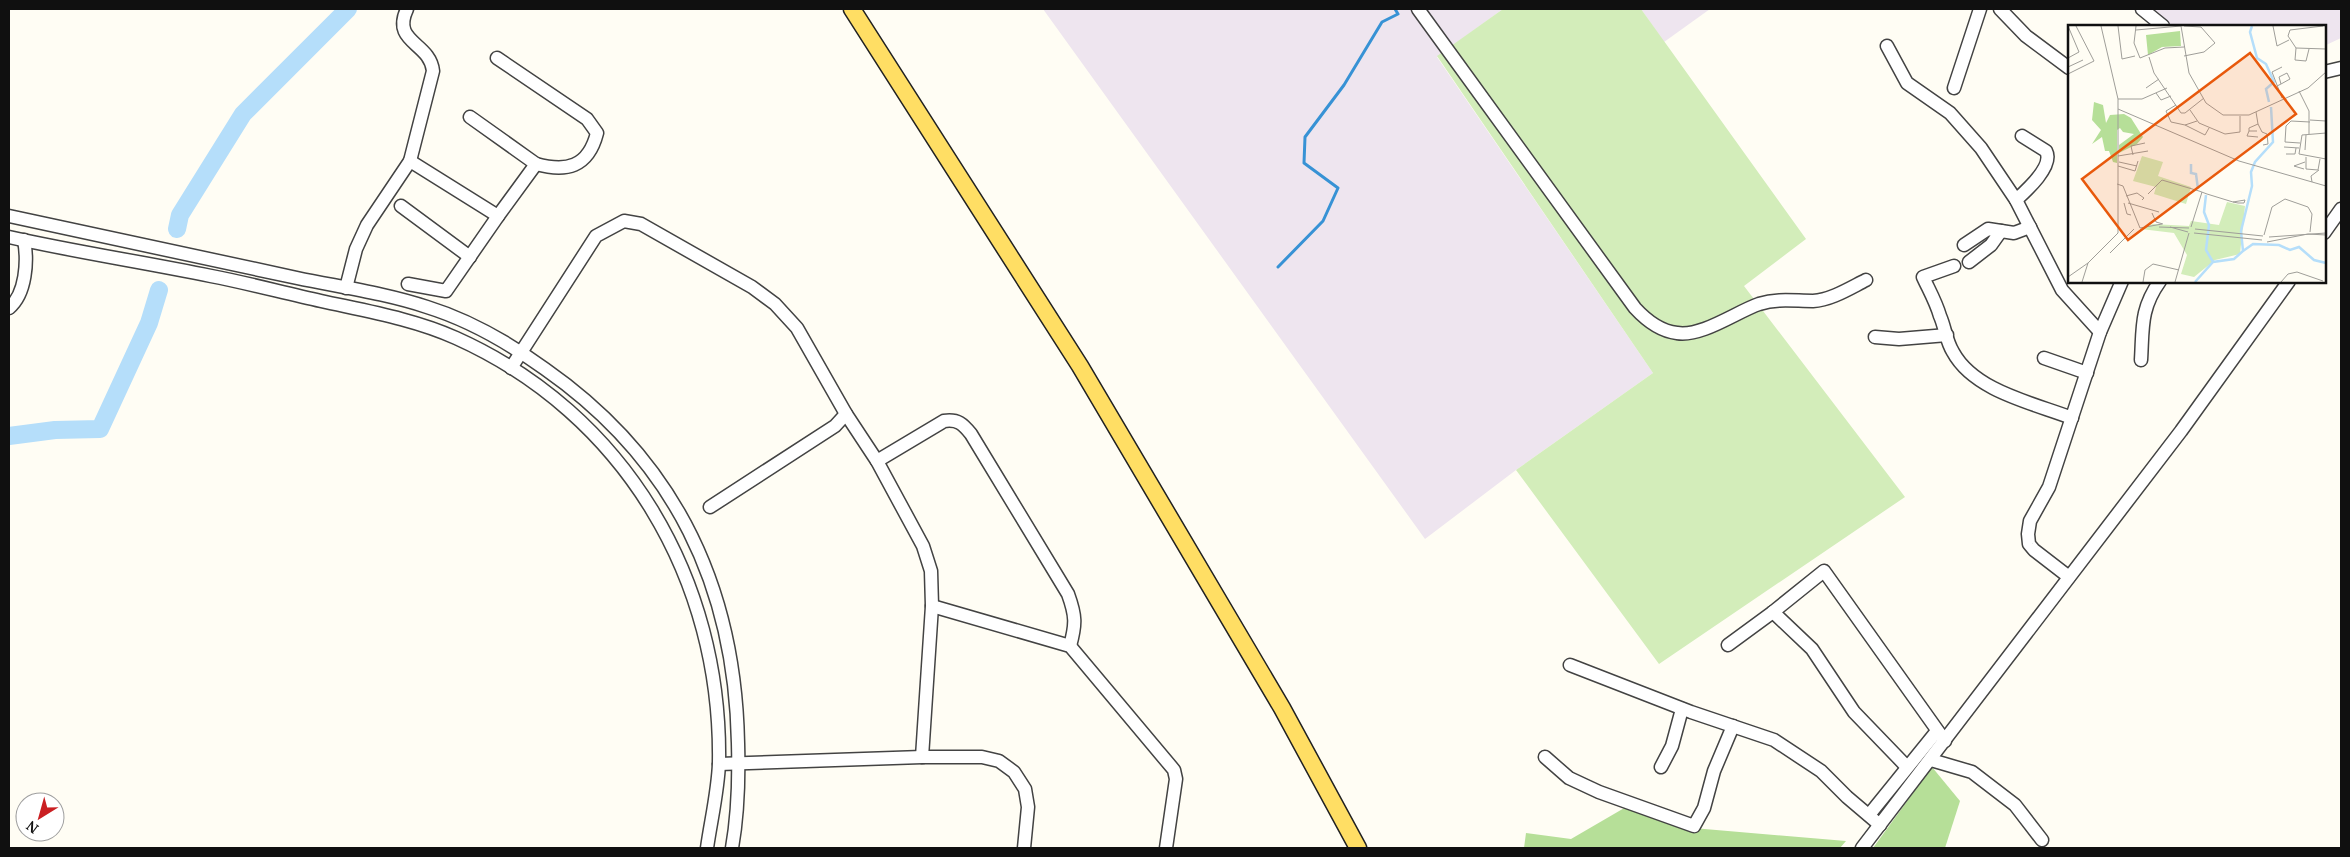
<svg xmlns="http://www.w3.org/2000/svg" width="2350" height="857" font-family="'PT Serif',serif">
<rect width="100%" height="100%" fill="#fffdf4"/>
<g fill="#eee5ef">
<polygon points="1043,9 1503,9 1437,57 1653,373 1516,470 1425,539"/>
<polygon points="1641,9 1710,9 1664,42"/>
<polygon points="2146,9 2341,9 2341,38 2324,46 2324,26 2168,26"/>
</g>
<polygon fill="#d3edba" points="1503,9 1641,9 1806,239 1744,286 1905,497 1659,664 1516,470 1653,373 1437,56"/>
<g fill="#b6df98">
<polygon points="1932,767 1960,801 1945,848 1873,848"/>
<polygon points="1626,807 1693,828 1846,841 1840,848 1524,848 1526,833 1571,839"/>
</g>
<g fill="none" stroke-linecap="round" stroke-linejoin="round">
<polyline stroke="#3792d5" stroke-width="3" points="1278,267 1323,221 1338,188 1304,163 1305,137 1344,85 1382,22 1398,14 1395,9"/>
<g stroke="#b5defa" stroke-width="18">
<polyline points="177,229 180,215 243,114 348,9"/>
<polyline points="9,436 55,430 100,429 149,323 159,290"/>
</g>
<defs>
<g id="minor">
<path d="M407,9c-16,34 23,33 26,62l-23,90"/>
<path d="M1418,9l217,299c11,12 24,23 42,25 25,4 59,-21 82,-29 19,-6 35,-3 54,-3 18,-1 37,-13 53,-21"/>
<polyline points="2000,9 2026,36 2069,68"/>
<polyline points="2142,9 2163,26"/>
<polyline points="1887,46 1907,83 1950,113 1981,148 2016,200 2062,290 2100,332"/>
<path d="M497,58l90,61 10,14c-9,35 -31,39 -61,31"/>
<polyline points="2324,72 2341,68"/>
<polyline points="1954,88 1980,9"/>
<path d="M2016,200c10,-9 38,-34 30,-49l-24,-15"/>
<polyline points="401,206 470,257"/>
<path d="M9,216c96,21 192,42 288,62 43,9 88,15 130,29 42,13 82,36 118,62 130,91 190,217 193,374 1,35 0,71 -6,105"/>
<polyline points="2324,233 2341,209"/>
<path d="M9,237c67,15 134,25 202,39 37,7 73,17 110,25 45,10 93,18 135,37 169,76 266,241 263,425 -1,28 -8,57 -12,85"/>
<polyline points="1964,245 1988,229 2014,233 2030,227"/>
<polyline points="1969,262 1991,245 2001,231"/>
<path d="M1954,266l-31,11c6,13 13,25 17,39 5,11 6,25 13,36 21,39 80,51 119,66"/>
<polyline points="408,284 446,291 498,216"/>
<polyline points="346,288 356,249 367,225 410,161 498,216 536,164 470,117"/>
<path d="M9,308c17,-14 19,-47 15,-68"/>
<polyline points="1875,337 1899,339 1947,335"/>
<polyline points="2044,358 2087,373"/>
<path d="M2141,360c2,-32 -1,-51 19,-79"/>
<polyline points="511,368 596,236 624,221 641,224 752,287 775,304 797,328 846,414 877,461 923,546 931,571 932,606 922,757"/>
<path d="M877,461l67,-40c14,-2 19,3 27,13l97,160c8,22 8,30 2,52"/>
<polyline points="710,507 835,426 846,414"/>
<polyline points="2069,577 2034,550 2029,544 2028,534 2030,521 2049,487 2100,332 2122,281"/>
<polyline points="932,606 1070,646 1174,770 1176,779 1166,848"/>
<polyline points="1773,612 1812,649 1854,712 1907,767"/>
<polyline points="1728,645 1773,612 1824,571 1945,741"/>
<polyline points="1570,665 1691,712 1774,740 1821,771 1847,797 1880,825"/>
<polyline points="1545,757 1569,778 1599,792 1694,826 1704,808 1714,771 1733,726"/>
<polyline points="1931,760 1972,772 2015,805 2042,840"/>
<polyline points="719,764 922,757 982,757 999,761 1014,772 1025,789 1028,807 1024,848"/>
<polyline points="1661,767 1672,746 1682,709"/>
<polyline points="1869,815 1937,731"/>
<polyline points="1862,848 2181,431 2289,281"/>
</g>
<polyline id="major" points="852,9 1080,366 1282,708 1358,848"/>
</defs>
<use href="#minor" stroke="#434343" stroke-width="15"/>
<use href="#major" stroke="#212121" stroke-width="19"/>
<use href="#minor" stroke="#fff" stroke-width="12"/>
<use href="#major" stroke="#ffde64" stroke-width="16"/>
</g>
<g transform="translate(2068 25)">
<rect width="258" height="258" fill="#fffdf4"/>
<path d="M74,131l21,6 -5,14 33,11 -5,17 -32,-10 2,-7 -23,-6zM159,177l18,4 -5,48 -25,6 -21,17 -13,-3 6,-19 -13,-22 -33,-4 12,-5 36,2 2,-5 28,4z" fill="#d3edba"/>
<path d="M112,6l1,15 -19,1 -14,8 -2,-20zM26,77l9,3 3,18 4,-8 14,-1 7,4 12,19 -6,7 -18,9v-8l15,-11 -11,-2 -3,-4 -3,2v33l-4,-1 -4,-11h-4l-3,-14 -10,7 9,-14 -9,-10z" fill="#b6df98"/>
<path fill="none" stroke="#b5defa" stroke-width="2.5" d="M184,1l-2,6 7,26 9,6 8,18 -8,7 3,13M123,139v9l5,1 2,15M138,170l-2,17 5,13 -3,25 7,12M175,226l10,-7 26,1 11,5 9,-3 15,13 12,3M127,257l18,-20 21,-3 9,-8 -2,-20 11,-45 -1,-14 4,-10 18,-20 -2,-35"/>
<path fill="none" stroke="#9f9e99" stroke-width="1" d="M0,1l11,26 -11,6M50,1l4,33 13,-3M68,1l-2,17 6,15 25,-10 19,-1M113,1l8,47 17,30 17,12h26l59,-27 18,-16M205,1l4,20 12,-6M255,1l-33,4 -2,6 8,12 30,1M68,5l45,-4M228,23l-1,12 11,1 3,-12M116,31l20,-4 11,-9 -14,-16 -17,-1M81,32l5,16 27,40h4l19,-15M0,42l15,-7M0,49l26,-13 -18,-35M209,61l4,-2 9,-5 -3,-6 -8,4 2,7M78,63l13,-9M231,66l10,20v23M88,68l5,7 10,-4M214,73l-10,-26 10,-5M50,74h24l25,-11M108,80l-10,6 5,11 14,3 12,-4M50,84l121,52 87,25M122,85l9,13 26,11 15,-2v-16M188,87l2,12 -9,4v3h8M242,95l16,1M190,99l4,8 5,2 1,10 -5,1M117,100l20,10 4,-7M181,106l-2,5 11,1M258,108l-24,2 -3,19 27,5M232,118l-15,-1 1,-16 5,-5 19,1M216,122l15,1M237,125l1,-15M218,129h9l1,-6M65,130l-2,-9 14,-3M50,131l30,-5M238,132v12l12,1 2,-11M51,137l18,4M50,141l17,5 3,-10M236,144l-10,-3 11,-4M244,157l-1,-6 8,-6M49,159l6,2 17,42 22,-4M80,169l14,-14 37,11 8,3 26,8 5,1h6l1,-3 -12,2M58,171l11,-3 7,5 -2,2M56,178l3,11 4,1M60,178l31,9M84,188l4,9 7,2M91,202l30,1M102,202l18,5M123,202l11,-35M127,204l68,7M126,208l68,7M196,210l8,-28 13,-8 23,8 4,7 -2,18M201,212l57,-4M199,217l41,-8 18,1M42,228l24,-24M0,252l20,-14 30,-30v-134l-17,-73M14,257l6,-19M75,257l2,-12 8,-6 26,6M107,257l14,-49M213,257l7,-8 9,-2 26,9"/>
<path fill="#e8590c" fill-opacity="0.15" stroke="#e8590c" stroke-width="2.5" d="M182,28l46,61 -168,126 -46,-61z"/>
<rect width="258" height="258" fill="none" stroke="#101010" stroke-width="2.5"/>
</g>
<rect width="2350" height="857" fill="none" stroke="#101010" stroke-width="20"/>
<g transform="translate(40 817) rotate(217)"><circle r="24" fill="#ffffff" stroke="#9f9f9f"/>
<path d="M0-4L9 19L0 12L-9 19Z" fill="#ca1f22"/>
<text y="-8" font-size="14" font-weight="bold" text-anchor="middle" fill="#101010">N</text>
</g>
</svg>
